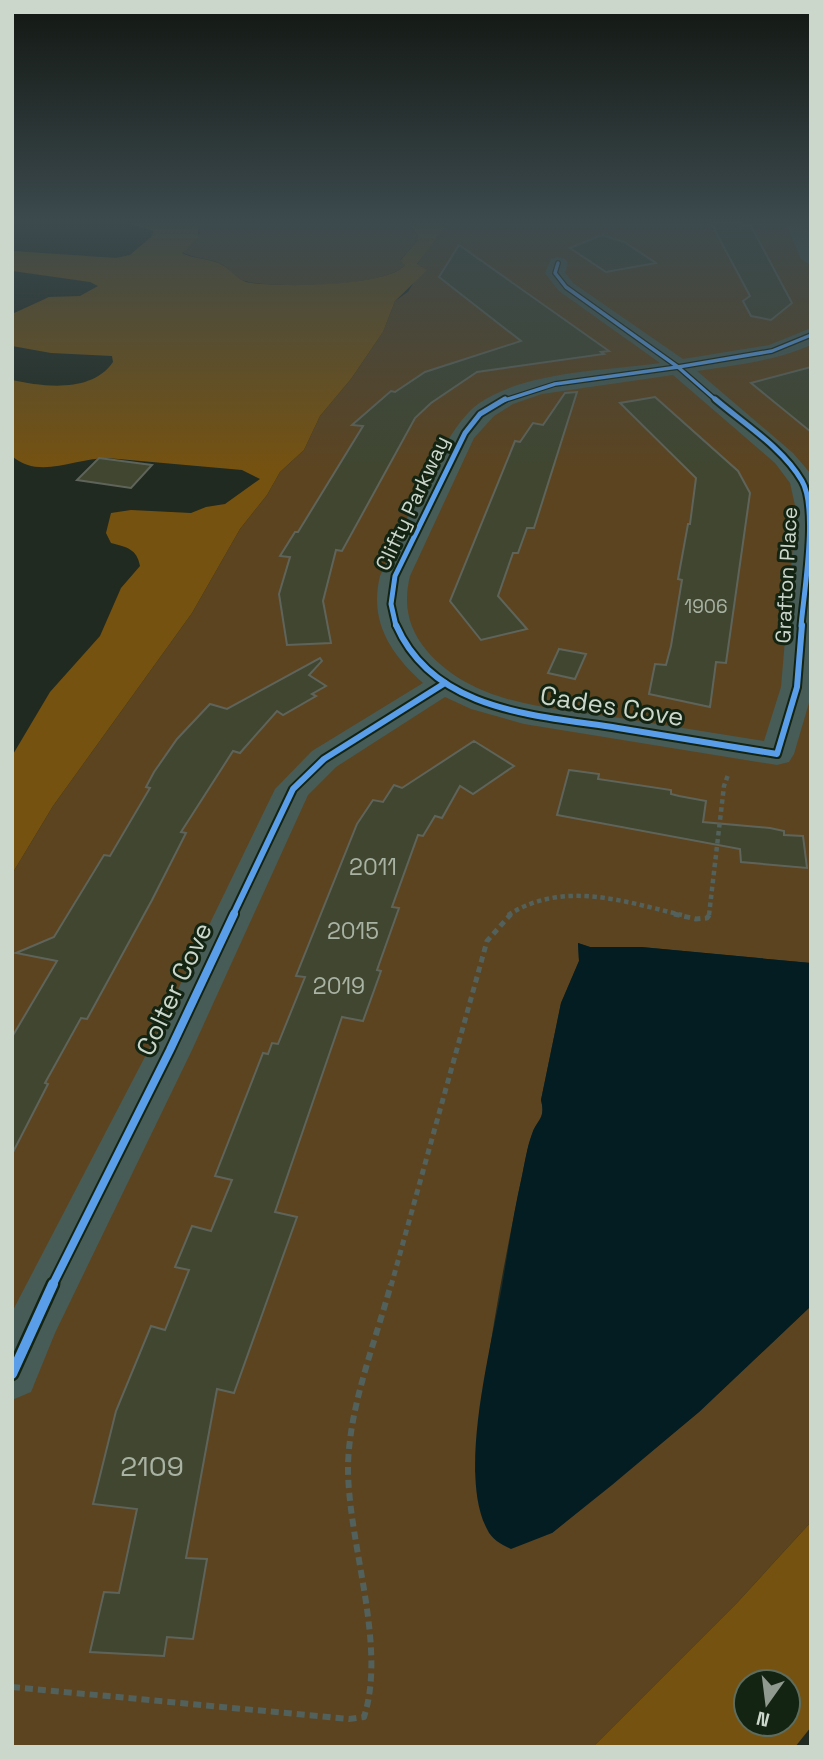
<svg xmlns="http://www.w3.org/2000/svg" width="823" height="1759" font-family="'Space Grotesk',sans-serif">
<rect width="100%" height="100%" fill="#202a20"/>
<g fill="#5c4420">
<path d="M199,223h209l10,12v5l-18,20 5,5c-17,22 -132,24 -160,16 -9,-2 -14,-11 -22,-16 -12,-7 -28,-6 -41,-13l18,-19z"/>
<path d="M448,223h363v740l-170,-16h-51l-12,-4 1,18 -18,42 -20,97c5,19 -4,19 -9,34 -5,15 -8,32 -11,47 -20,96 -38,193 -46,291l77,61 147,-121 112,-106v216l-75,82 -143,143h-581v-873l41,-68 139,-193 48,-84 27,-34 13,-23 24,-22 16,-34 31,-37 32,-47 12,-31 13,-9 15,-25 -6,-2c8,-14 21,-28 31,-42z"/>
</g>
<g fill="#765210" fill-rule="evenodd">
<path d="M128,223h71l-1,15 -16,15c13,7 30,5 42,13 7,4 13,13 22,16 27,6 142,5 159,-17l-5,-4 18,-21v-5l-10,-12h40l-31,41 10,6 -32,31 -12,31 -32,47 -31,37 -16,34 -24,22 -13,23 -27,34 -48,84 -139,193 -41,68v-118l38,-64 50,-56 21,-48 19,-22c-3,-17 -13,-19 -29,-23l-5,-10 5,-20 20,-3 60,3 15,-6 19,-3 35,-25 -18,-9 -135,-12c-32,0 -68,22 -95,-2v-76c32,7 80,13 101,-18l-1,-6 -61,-3 -39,-7v-32l37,-17 31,-1 18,-10 -8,-4 -78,-11v-20l104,7 14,-3 22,-19 1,-5z"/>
<path d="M811,1522v205l-16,20h-202l143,-143zM746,1682h42v42h-42z"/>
</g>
<path fill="#031d23" d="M578,943l12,4h51l170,16v343l-112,106 -87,73 -60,48 -41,16c-10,-5 -19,-9 -24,-20 -29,-54 3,-178 14,-237 7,-39 12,-78 21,-116 3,-14 5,-29 10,-42 5,-15 14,-14 9,-34l20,-97 18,-42z"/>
<g fill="#404630" stroke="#5f645a" stroke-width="2">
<polygon points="711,223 741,223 742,226 751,226 792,303 771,320 751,316 743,301 750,296"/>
<polygon points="602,235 624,242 656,263 606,272 570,248"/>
<polygon points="459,245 609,351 601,352 604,354 477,372 431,403 415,418 342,551 336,550 323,601 331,643 287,645 279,594 290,557 280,556 295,532 298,532 363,426 352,425 391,391 395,392 425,372 521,341 439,277"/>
<polygon points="811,367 811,432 751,383"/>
<polygon points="577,392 534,528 527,528 518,553 513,553 498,596 527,629 481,640 450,601 515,441 520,442 533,423 543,425 565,393"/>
<polygon points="655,397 738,471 750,493 726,663 716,662 710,707 649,694 655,664 666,665 671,646 682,580 678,579 688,524 690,524 696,478 620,403"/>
<polygon points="99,458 152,465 131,488 77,480"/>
<polygon points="559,649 586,654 575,679 548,673"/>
<polygon points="320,658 322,661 309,675 326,686 312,694 316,696 283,715 277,711 240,753 233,751 181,832 186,833 152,900 87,1019 81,1018 45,1083 48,1084 12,1154 12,1037 57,961 16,953 54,937 104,855 110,856 150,788 146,787 154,772 177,739 210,704 227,709"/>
<polygon points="474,741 514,766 473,794 460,786 442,818 435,816 423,836 418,835 392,907 399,908 377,970 381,971 363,1021 342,1017 275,1212 297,1217 234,1393 217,1389 186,1558 207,1559 193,1639 167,1637 164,1656 90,1652 104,1592 119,1593 137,1509 93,1504 116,1411 151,1326 165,1330 189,1270 175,1267 192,1226 211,1231 232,1180 215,1176 263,1053 268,1054 272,1043 278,1044 305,977 296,976 357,824 373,800 383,802 394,785 402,788"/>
<polygon points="569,770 599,774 598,779 671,790 671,794 679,796 706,801 703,822 770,828 784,831 784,835 803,836 807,868 741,862 740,849 557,815"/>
</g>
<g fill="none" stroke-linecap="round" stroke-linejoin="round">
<g stroke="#52615c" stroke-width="4.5" stroke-dasharray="4.5 3.5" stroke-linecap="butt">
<path d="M508,915c56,-35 114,-14 174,0"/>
<polyline points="709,915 724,786 728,775"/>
</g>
<g stroke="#52615c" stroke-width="5" stroke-dasharray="6 4.5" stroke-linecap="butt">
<polyline points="674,914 696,919 707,918 710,914"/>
<polyline points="391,1286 487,941 511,914"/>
</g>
<path stroke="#52615c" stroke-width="6" stroke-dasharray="8 5" stroke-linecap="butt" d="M12,1687l337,32 15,-2c23,-71 -15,-170 -16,-247 0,-61 27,-127 43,-186"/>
<g fill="#475c56" fill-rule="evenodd">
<polygon points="785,223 804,223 811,238 811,265 801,259"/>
<path d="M558,257l7,2 3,4 -3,10 8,10 110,76 86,-14 42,-17v17c-35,16 -76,20 -114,26l96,82 18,21v222l-17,58 -5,8 -12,3 -253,-41 -53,-15 -26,-12 -109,70 -28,28 -116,255 -137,283 -24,59 -19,8v-88l137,-263 126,-260 37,-38 111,-68c-33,-30 -54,-62 -43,-107 21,-42 63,-147 98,-172 47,-33 126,-33 182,-41l-101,-72 -14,-18 6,-14zM673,375l102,88 15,20 6,27 -15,177 -17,54c-48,-8 -96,-15 -144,-23 -67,-10 -145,-12 -193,-67 -19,-23 -24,-46 -17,-75l64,-138 20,-22 19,-12 29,-10z"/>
</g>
<defs>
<g id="cycleway-far4">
<polyline points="558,263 555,273 566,287 678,367"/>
<polyline points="678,367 717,401"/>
<polyline points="678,367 772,351 811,335"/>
<polyline points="502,401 555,384 678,367"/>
</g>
<g id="cycleway-far3">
<path d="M715,399c28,24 68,49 87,82 16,27 2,111 -1,145"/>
<polyline points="396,626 391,604 395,576 465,433 480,414 505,399"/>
</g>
<g id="cycleway-far2">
<path d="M396,625c38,87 140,90 222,103 53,9 106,17 159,26l20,-67 5,-62"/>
<polyline points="233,915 293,789 324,759 445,683"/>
</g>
<polyline id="cycleway-far1" points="52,1286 170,1050 234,914"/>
<polyline id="cycleway" points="12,1374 53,1284"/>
</defs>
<use href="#cycleway-far4" stroke="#132413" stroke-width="6"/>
<use href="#cycleway-far3" stroke="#132413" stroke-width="9"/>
<use href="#cycleway-far2" stroke="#132413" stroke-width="10"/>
<use href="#cycleway-far1" stroke="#132413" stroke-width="12"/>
<use href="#cycleway" stroke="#132413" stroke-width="15"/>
<use href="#cycleway-far4" stroke="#5a9eea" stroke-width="3.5"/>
<use href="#cycleway-far3" stroke="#5a9eea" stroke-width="5"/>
<use href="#cycleway-far2" stroke="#5a9eea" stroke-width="6"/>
<use href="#cycleway-far1" stroke="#5a9eea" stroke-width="8"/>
<use href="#cycleway" stroke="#5a9eea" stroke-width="10"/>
</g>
<linearGradient id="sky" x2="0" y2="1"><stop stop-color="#121712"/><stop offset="0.47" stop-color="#3c4a4e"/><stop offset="1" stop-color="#3c4a4e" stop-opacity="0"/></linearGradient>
<rect width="823" height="470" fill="url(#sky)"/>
<g text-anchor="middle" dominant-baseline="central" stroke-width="6" stroke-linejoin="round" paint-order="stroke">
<g font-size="19" fill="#a9b3a4">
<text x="706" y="606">1906</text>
</g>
<g font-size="21" fill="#ccd7cb" stroke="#132413">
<text transform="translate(412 503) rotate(-65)">Clifty Parkway</text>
<text transform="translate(786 575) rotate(-87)">Grafton Place</text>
</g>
<g font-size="23" fill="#a9b3a4">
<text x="373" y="867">2011</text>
<text x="353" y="931">2015</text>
<text x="339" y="986">2019</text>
</g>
<g font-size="26" fill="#ccd7cb" stroke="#132413">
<text transform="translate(612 706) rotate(9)">Cades Cove</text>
<text transform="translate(174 989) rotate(-65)">Colter Cove</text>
</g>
<g font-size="28" fill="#a9b3a4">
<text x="152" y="1466">2109</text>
</g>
</g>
<rect width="823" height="1759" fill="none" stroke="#ccd7cb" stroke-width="28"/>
<g transform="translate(767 1703) rotate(194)"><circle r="33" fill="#132413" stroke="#5d6c5d" stroke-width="2"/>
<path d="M0-5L12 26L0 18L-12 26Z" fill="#909a8f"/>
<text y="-10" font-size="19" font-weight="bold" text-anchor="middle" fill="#ccd7cb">N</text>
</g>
</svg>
